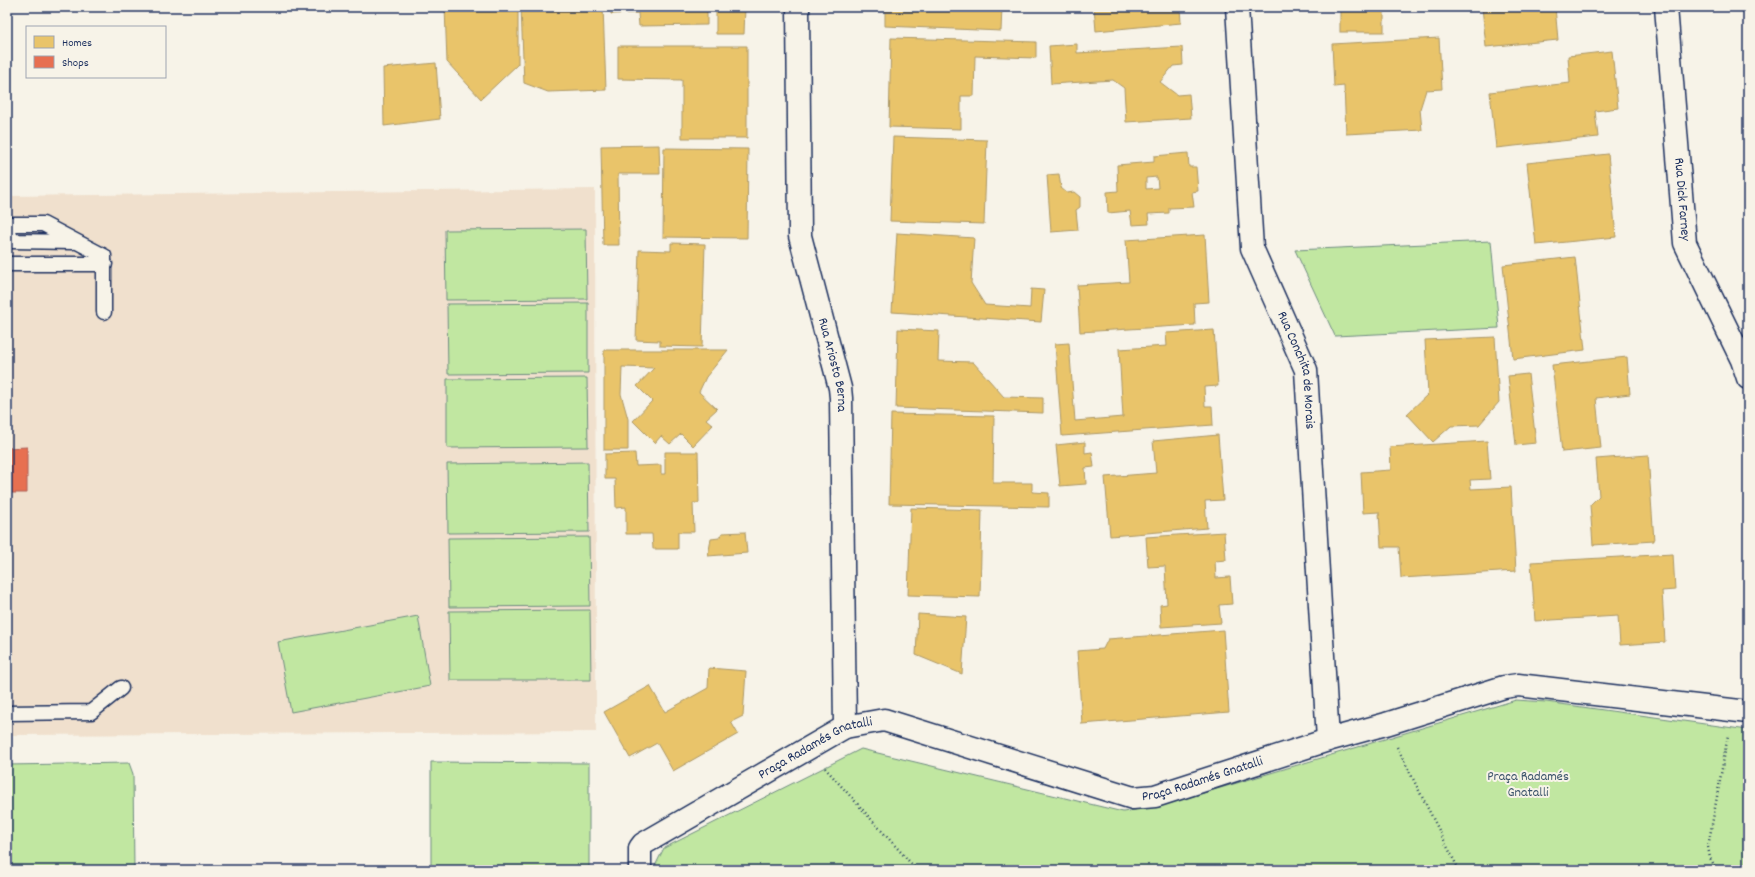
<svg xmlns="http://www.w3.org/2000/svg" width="1755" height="877" font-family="Dekko,sans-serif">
<rect width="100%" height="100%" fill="#f7f3e8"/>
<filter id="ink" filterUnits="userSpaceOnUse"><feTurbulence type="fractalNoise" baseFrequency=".025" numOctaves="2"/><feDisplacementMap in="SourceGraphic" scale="8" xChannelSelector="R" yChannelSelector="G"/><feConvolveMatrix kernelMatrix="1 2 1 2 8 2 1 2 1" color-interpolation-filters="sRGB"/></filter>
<g filter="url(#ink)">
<polygon fill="#f0e0cd" points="595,189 596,732 7,735 7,196"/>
<g fill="#c1e7a1" stroke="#6e8b80">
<polygon points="586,229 587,299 446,300 445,230"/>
<polygon points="1491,241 1499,328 1335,336 1295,250"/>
<polygon points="588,303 588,373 448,374 447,304"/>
<polygon points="587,378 588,447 447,448 447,379"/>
<polygon points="588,462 589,532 448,533 447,464"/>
<polygon points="589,537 590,606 449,607 448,538"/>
<polygon points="590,610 591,680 450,680 449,611"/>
<polygon points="418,616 430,686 291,712 278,642"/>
<polygon points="1516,700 1546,702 1748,730 1748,864 1736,870 653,870 664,848 861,749 1123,812 1163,805"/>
<polygon points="431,762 589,763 589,870 431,870"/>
<polygon points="129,763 133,774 134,870 7,870 7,765"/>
</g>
<g fill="#e9c46a" stroke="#ab9766" fill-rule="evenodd">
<polygon points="445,7 518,7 518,64 481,99 447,62"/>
<polygon points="521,7 603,7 606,90 548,92 524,83"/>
<polygon points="611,7 707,7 707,25 639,26 638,13 611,14"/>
<polygon points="716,7 745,7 744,34 716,34"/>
<polygon points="885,7 1002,7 1001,31 885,26"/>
<polygon points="1094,7 1180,7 1181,23 1096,31"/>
<rect x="1340" y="7" width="44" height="25"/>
<polygon points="1482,7 1555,7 1558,40 1486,47"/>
<polygon points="891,38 1036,42 1036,58 975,56 974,96 961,96 961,129 889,127"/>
<polygon points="1439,38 1442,89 1426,90 1420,109 1422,130 1346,134 1344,86 1334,87 1332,44"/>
<polygon points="1077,44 1077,53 1182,47 1183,65 1173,66 1160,82 1177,95 1189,94 1191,118 1126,122 1124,88 1113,80 1051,84 1049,46"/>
<polygon points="618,46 747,46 747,138 682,138 682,80 618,79"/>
<polygon points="1612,51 1618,108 1595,111 1598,137 1496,148 1490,92 1570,83 1568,56"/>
<polygon points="436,63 440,119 384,126 383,68"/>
<polygon points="893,137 987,140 984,224 890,221"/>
<polygon points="659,145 660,174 618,174 619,245 603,245 601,146"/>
<polygon points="664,148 748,149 747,238 663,237"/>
<path d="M1188,153l1,14h7l2,24 -6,1 2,15 -25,1v5l-21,1 1,10 -17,1 -2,-14 -22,2 -1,-21 11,-1 -1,-26 37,-3v-6zM1157,177l1,11 -12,1v-11z"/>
<polygon points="1608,154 1616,237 1536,245 1527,163"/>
<polygon points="1059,174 1061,188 1067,193 1074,192 1080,197 1080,207 1076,210 1078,230 1051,232 1047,175"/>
<polygon points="897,233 974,238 971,283 985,305 1030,308 1031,289 1044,290 1041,322 892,312"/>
<polygon points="1205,235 1209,302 1194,303 1195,325 1080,332 1077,285 1129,282 1126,240"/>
<polygon points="671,243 705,244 702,347 660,346 660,341 636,340 639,250 671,251"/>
<polygon points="1575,257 1585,350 1513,359 1503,265"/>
<polygon points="898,329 939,331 938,361 973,362 1004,397 1043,398 1043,413 896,408"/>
<polygon points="1214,330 1218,386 1204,387 1205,406 1212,406 1213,425 1062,436 1055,344 1069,343 1075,421 1123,417 1119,349 1167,346 1166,333"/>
<polygon points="1495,337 1499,402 1479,425 1451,426 1433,442 1407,414 1428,394 1425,340"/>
<polygon points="604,350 728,350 706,377 699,392 717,409 706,419 713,425 693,446 681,434 670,444 661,436 655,443 633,421 652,401 637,386 654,368 622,367 621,394 628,419 628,450 604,450"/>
<polygon points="1627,357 1630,394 1596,398 1601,448 1562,452 1552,365"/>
<polygon points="1528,374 1536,443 1516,445 1508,376"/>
<polygon points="891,414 994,416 993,483 1032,483 1032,492 1049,493 1049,507 889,504"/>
<polygon points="1218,435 1223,500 1205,501 1207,528 1110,536 1105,477 1156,473 1153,441"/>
<polygon points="1487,441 1490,479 1470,480 1471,489 1511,487 1516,571 1401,578 1399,547 1381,547 1379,512 1363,513 1361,472 1391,470 1390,447"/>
<polygon points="1085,442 1085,453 1092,452 1094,467 1085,468 1086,484 1060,486 1056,445"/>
<polygon points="665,452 698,452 699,503 693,503 694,532 678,532 678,549 653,549 652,534 626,534 626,507 616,508 615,479 605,479 605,454 635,453 636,466 661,465 661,474 665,474"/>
<polygon points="1648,455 1654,541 1593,545 1590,505 1599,496 1596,459"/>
<polygon points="911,508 982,510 980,597 908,595"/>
<polygon points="745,532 747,553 708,556 711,539 719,538 722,533"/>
<polygon points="1224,532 1226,560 1215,561 1216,578 1230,577 1232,604 1219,605 1221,623 1161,627 1160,605 1167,604 1165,566 1148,567 1146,537"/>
<polygon points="1673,554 1675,590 1662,591 1665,642 1620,645 1618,616 1535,621 1531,562"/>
<polygon points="918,614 966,617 962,674 916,655"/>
<polygon points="1223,630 1229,712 1082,724 1077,651 1103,649 1108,639"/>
<polygon points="709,668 746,671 743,716 731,722 738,734 673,771 657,743 630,758 604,712 650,686 665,712 708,688"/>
</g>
<polygon fill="#e76f51" stroke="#aa5c55" points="27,447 27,493 7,493 7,448"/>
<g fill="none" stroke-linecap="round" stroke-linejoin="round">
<defs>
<g id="service">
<polyline points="7,224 43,224 104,256 104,312"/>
<polyline points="7,227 12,241 73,242"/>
<polyline points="7,264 105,264"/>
<polyline points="7,713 91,712 121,688"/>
</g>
<g id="minor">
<path id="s1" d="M798,7l2,229 40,152 1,10 4,329"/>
<path id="s2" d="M1237,7l15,241 54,122 22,370"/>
<path id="s3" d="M1666,7l19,236 57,117 6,18"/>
<path id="s4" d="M640,870v-22l3,-4 202,-117 39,-7 249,78 22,-2 173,-56 58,-16 118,-37 14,-2 230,27"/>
</g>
</defs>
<use href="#service" stroke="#1b2f5e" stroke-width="17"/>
<use href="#minor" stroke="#1b2f5e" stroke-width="25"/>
<g stroke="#1b2f5e" stroke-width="2.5" stroke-dasharray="1 3" stroke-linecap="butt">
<polyline points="7,572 8,572"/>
<polyline points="1397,747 1459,870"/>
<polyline points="825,768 917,870"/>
<polyline points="1717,870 1710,858 1708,847 1728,735"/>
</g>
<use href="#service" stroke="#f7f3e8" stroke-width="14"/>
<use href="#minor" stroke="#f7f3e8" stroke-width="22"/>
</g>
</g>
<g text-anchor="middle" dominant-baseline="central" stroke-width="4" stroke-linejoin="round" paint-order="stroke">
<g font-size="14" fill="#1b2f5e" stroke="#f7f3e8">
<text stroke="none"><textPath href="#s3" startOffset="193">Rua Dick Farney</textPath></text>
<text stroke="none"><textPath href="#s1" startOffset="362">Rua Ariosto Berna</textPath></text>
<text stroke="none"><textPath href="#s2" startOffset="373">Rua Conchita de Morais</textPath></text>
<text stroke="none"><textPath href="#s4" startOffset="225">Praça Radamés Gnatalli</textPath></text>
<text stroke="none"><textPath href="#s4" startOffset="633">Praça Radamés Gnatalli</textPath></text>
</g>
<g font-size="14" fill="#3c546b" stroke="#f7f3e8">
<text x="1528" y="777">Praça Radamés<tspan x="1528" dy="16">Gnatalli</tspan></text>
</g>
</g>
<rect width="1755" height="877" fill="none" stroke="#f7f3e8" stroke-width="24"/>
<rect x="12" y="12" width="1731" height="853" fill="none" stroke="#1b2f5e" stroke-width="1.5" filter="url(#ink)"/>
<rect x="26" y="26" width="140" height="52" fill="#f7f3e8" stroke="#9fa5b1"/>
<rect x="34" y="36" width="20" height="12" fill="#e9c46a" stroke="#9fa5b1"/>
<text x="62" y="46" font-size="12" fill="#1b2f5e">Homes</text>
<rect x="34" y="56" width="20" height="12" fill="#e76f51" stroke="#9fa5b1"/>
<text x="62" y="66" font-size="12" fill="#1b2f5e">Shops</text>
</svg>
